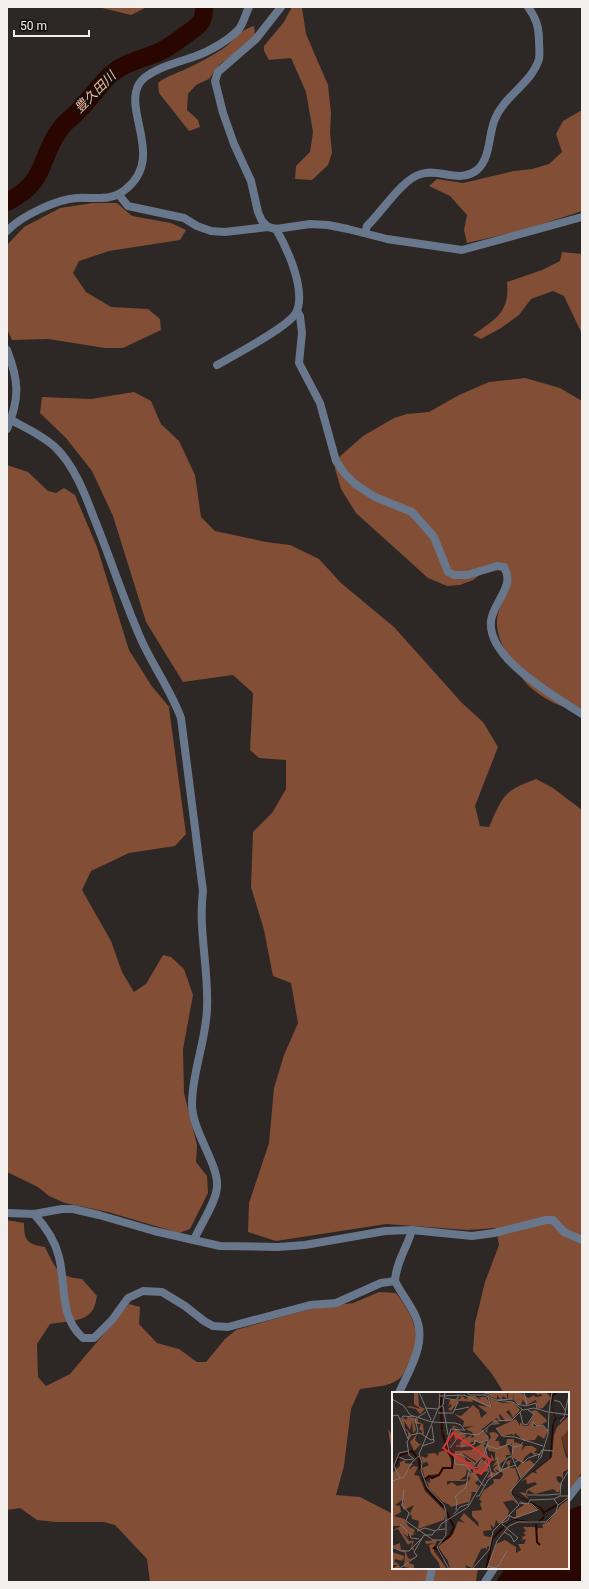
<svg xmlns="http://www.w3.org/2000/svg" width="589" height="1589" font-family="Roboto,'Noto Sans JP',sans-serif">
<rect width="100%" height="100%" fill="#2d2725"/>
<g fill="#824e35">
<polygon points="98,7 147,7 131,15"/>
<polygon points="292,7 302,8 306,34 328,85 331,113 330,132 332,153 328,165 312,180 295,179 296,166 310,152 313,132 306,92 291,58 269,60 264,51 264,46 284,22"/>
<path d="M254,26l1,9 -16,16 -19,13 -11,15 -13,6 -8,9 -1,16 11,10 2,7 -11,4 -30,-38 -1,-10c9,-7 17,-9 28,-14 13,-6 26,-13 38,-21 11,-8 15,-18 30,-22z"/>
<polygon points="582,110 582,211 527,229 467,243 464,230 467,215 450,196 429,186 437,179 463,183 514,171 532,169 549,164 562,152 556,134 563,121"/>
<polygon points="93,203 117,203 132,216 171,223 186,230 180,240 109,251 79,261 73,273 86,292 111,307 148,309 160,319 161,330 123,348 105,348 48,339 12,340 7,329 7,245 24,227 60,208"/>
<path d="M562,252l20,2v80l-18,-38 -11,-5 -22,8 -12,16 -18,13 -20,11 -8,-4c22,-16 37,-22 34,-53l35,-12 18,-9z"/>
<path d="M525,378l35,10 22,13v311c-20,-3 -48,-17 -60,-34 -5,-7 -9,-14 -13,-21 -7,-11 -13,-24 -12,-38 2,-17 17,-30 12,-49l-16,-5 -20,15 -13,5 -13,1 -19,-8 -72,-65 -15,-24 -6,-20 2,-10 26,-23 31,-18 13,-4 22,-2 30,-17 30,-13z"/>
<path d="M134,392l17,9 10,23 18,17 16,34 6,42 14,14 51,11 24,3 29,14 22,24 53,44 68,76 21,19 15,25 -23,59 5,20 9,1c14,-31 14,-36 47,-48l17,9 29,22v662l-9,15 -5,4v-98h-64l-12,-19 -19,-23 2,-28 10,-41 14,-37 -3,-17 -28,2 -82,-6 -110,17 -28,-9 1,-29 20,-60 5,-55 10,-33 14,-32 -7,-40 -18,-7 -9,-46 -13,-43 2,-55 19,-19 14,-24v-29l-27,-2 -9,-8 3,-57 -20,-18 -50,7 -14,26 17,126 -11,12 -46,7 -38,18 -9,19 29,51 11,31 12,20 12,-8 17,-29 8,2 13,12 9,26 -10,54 1,44 13,52 -1,17 11,14 1,17 -18,36 -11,4 -71,-21 -43,-9 -16,-7 -11,-9 -31,-15v-707l21,7 20,19 8,2 8,-5 11,7 22,52 32,103 22,35 18,22 14,-25 -37,-60 -33,-106 -21,-45 -26,-33 -26,-25 2,-16 49,2z"/>
<path d="M7,1220l17,3c0,18 3,21 21,24 10,20 12,30 37,32l15,17c-1,4 -2,12 -5,15 -9,12 -28,10 -42,13l-13,20 1,33 8,9 24,-12 59,-70 11,3 -1,17 18,19 22,6 18,13h9l19,-23 11,-9 73,-21 44,-6 26,-11 17,1c18,25 28,42 12,71 -2,5 -5,12 -9,15 -11,8 -27,8 -39,10l-9,20 -7,57 -8,29 24,2 33,17v54h85l-2,13 -326,1 -3,-23 -32,-34 -11,-3h-48l-19,-2 -17,-12 -13,2z"/>
<polygon points="388,1429 393,1436 393,1461"/>
</g>
<polygon fill="#290600" points="582,1505 582,1582 496,1582 505,1568 568,1568 568,1510"/>
<g fill="none" stroke-linecap="round" stroke-linejoin="round">
<path stroke="#290600" stroke-width="18" d="M7,202c43,-22 30,-43 54,-74 5,-7 13,-12 19,-19 10,-10 18,-22 28,-32 13,-13 30,-17 46,-23 15,-5 28,-17 41,-26 8,-6 9,-11 9,-21"/>
<g stroke="#68778b" stroke-width="8">
<polyline points="281,7 256,39 218,72 215,81 223,113 234,144 251,181 258,212 262,221 268,227 276,229 310,224 328,225 348,229 387,239 462,250 582,217"/>
<polyline points="119,195 128,206 184,218 197,226 211,231 225,232 268,227"/>
<path d="M7,231c14,-15 50,-32 70,-33 18,-1 34,4 49,-9 39,-31 -3,-78 13,-105 9,-15 41,-22 57,-28 14,-5 33,-16 43,-27 5,-7 6,-14 10,-22"/>
<path d="M365,233l2,-7c15,-14 35,-47 54,-52 19,-6 38,10 56,-4 14,-12 11,-35 18,-51 9,-23 37,-36 44,-60 1,-6 0,-13 0,-19 0,-13 -3,-22 -11,-33"/>
<path d="M297,311l3,5 2,17 -3,30 21,40 16,58 9,13 10,10 20,13 37,15 22,25 14,35 6,3h13l30,-9 7,1c12,19 -11,35 -13,54 -4,38 65,76 91,93"/>
<path d="M7,350c12,31 13,48 0,79"/>
<path d="M217,365c16,-9 71,-38 79,-52 11,-22 -9,-65 -20,-84"/>
<path d="M11,420c15,8 31,15 44,27 19,18 30,47 39,71 16,39 29,80 46,119 12,28 31,53 41,81l22,173c-5,40 6,78 4,118 -1,32 -15,63 -15,95 0,28 27,60 25,83 -1,16 -17,38 -23,53"/>
<polyline points="7,1213 34,1214 62,1209 73,1209 99,1215 154,1231 220,1246 278,1247 305,1245 385,1231 412,1230 472,1236 494,1233 546,1220 553,1220 564,1232 582,1240"/>
<path d="M34,1214c12,13 21,26 25,43 7,28 0,60 24,81h11l18,-18 16,-22 15,-7 19,1 23,14 19,15 9,5 15,1 82,-22 26,-2 45,-20 14,-2"/>
<path d="M399,1393c11,-25 29,-51 16,-78 -6,-12 -14,-22 -20,-34 1,-19 12,-33 17,-51"/>
<polyline points="568,1498 582,1480"/>
<polyline points="429,1582 432,1568"/>
<polyline points="485,1582 494,1568"/>
</g>
</g>
<g text-anchor="middle" dominant-baseline="central" stroke-width="4" stroke-linejoin="round" paint-order="stroke">
<g font-size="13" font-style="italic" fill="#fbb99a" stroke="#141110">
<text transform="translate(95 92) rotate(-45)">豊久田川</text>
</g>
</g>
<g transform="translate(392 1392)">
<rect width="177" height="177" fill="#2d2725"/>
<path d="M177,38v31l-8,-23z" fill="#63351e"/>
<path d="M22,0l4,1 1,13 6,3 -5,5 -4,-5 -10,-2 4,-1 11,3 -7,-5zM105,0h10v7l-4,-3 -2,4 -4,-5v4l-11,-4zM116,0h12l8,6 5,-2 -1,-2 4,3 6,-1 -1,-2 -3,1 -5,-3h13l5,6 -8,10 -5,1 -2,-9 -10,5 -3,-5 -2,4h-4l-4,-5 1,-5 -2,5h-4zM69,4l3,1 1,2 3,-1 -1,-2h8l6,4 -2,-3h7l6,10 -3,-9 13,5 11,-1 7,8 -7,8 -4,-8 -3,2 7,7 -7,3 -6,-8 -1,2 3,6 -6,-4 -1,2 5,4 -9,1 4,-3 -3,-1 -11,9 7,7 -1,3 -6,3 -4,-2 -2,3 -2,2 1,-5 -13,7 -1,-6 5,-4 -6,1v3l-1,-5 -3,3 -1,-7 -4,1 4,-3 -2,-5h3l5,2 -7,-1 13,8 -1,3 7,-3 -1,3 3,-1 -2,-5 -7,-3 9,-3 -11,1 1,-6 -10,-7 7,2 12,-11 6,5 2,8 6,-5 -10,-8 11,2 -17,-8 3,3 -15,-1 -8,10 -3,-2 4,-3 -2,-2 -2,3 2,-7 10,-1zM144,18l11,10 -1,4v-2l-8,4 -5,-4v4h10l5,5 -4,8 -6,-4 -3,5 -11,1 -9,-8 -1,3 -2,-2 -9,2 -7,-8 20,-9 4,7v-4l4,4h4l6,-11 -3,-4zM177,24v14l-8,8 5,19 3,2v10l-6,3v7l-3,-3 -4,1 2,5 4,2 -3,8h-4l1,-1 -3,-2 -18,5 -7,-4 -2,6 3,2h-2l-8,-6 7,1v-3l11,-6 -2,-2 -8,2 -1,-5 -6,3 12,-10 6,2 -3,-3 17,-14 2,-22 3,-8zM11,25l3,3 2,-3 10,2v3l5,2 1,10 -2,1v-4l-3,-2 2,-5h-5l-2,-3 2,9 -3,3 -1,-12 -2,9 -6,-9 1,7 6,6 -3,6v-8l-3,-2 -4,-9zM96,36l-1,5 7,-1 5,3 -4,6h4l1,5 6,-1 1,-6h7v5l1,-2 8,3 -1,6 3,-5h7l5,3 -3,4h5l-5,2 -3,-3 -7,6 -1,5 7,-3 5,5 -14,13 -4,-10 5,-6 -9,-4 -1,-14 -5,1 4,10h-5v4l-6,5 1,5h4l3,-3 -2,-4 5,-2 -2,8h6l4,11 -9,15 8,11 -5,-5 -10,2 6,9 -2,7 -8,6 -3,-4 -2,8 -4,-4 2,6 -9,1 1,5 7,1 -1,8 -3,2v4l-1,-3 -5,1 -9,19 -7,-3 2,4h-17l-2,-8 -10,-14 15,-13 5,-13 7,2 -5,-4 4,-6 15,14 -1,-5 -6,-6v-5l10,-1 -2,-6 2,-3 -3,-1 4,-9 11,-8 -1,-4h7l3,-4v-2l-8,-4 4,5 -12,4 4,-6 5,1 -3,-4 5,-5 -6,3 5,-7 -5,1 -1,-5v-2l4,6v-8l-6,-1 -3,-5 5,-9 -2,-4h-2l-2,-2zM25,42l-2,6 4,4 3,-1 -8,8 -4,-9zM92,50l3,1 -3,2 5,26 -13,3 3,5 -4,4 4,3 -3,6h-6l2,1 -3,11 -1,-2 -17,5 -2,-2 3,1 -9,-4 -14,-14 -2,-7 3,2v-6l5,1 4,-4 -9,1 -5,4 -3,-11 7,-3 -2,-3 -4,1 -2,-7 5,2 3,-3 -4,-1 10,-1 3,3 1,-4 8,-2 6,16 2,-15 16,-1zM71,61l14,9 4,-5 5,2 -2,3 2,1 -5,-3 -4,10 -4,-2v6l-5,-2 -1,5 2,-2 1,4 -5,5 -8,2 -5,-4 -5,3v-4h18l2,-2 -7,1 6,-5 1,-6 -3,-3 4,5 7,-8 -9,-2zM13,68v3l8,1 -7,7 8,-5 4,1 -4,8 5,1 6,15 21,21 -2,8 -26,9 1,-8 -7,-2 -1,-5 -3,3 6,-12 -10,5 -3,-5 3,-4 -2,-1 -7,5 5,1 1,6 -7,4 11,3 3,7 7,4 -2,4 4,-1 -6,3 -3,-5v6l-5,-4 6,8h5l-2,5 2,3 1,8 -8,5 7,3v4l-10,-2 1,-14 -13,-7 8,-3 1,7h4l3,8 2,1 5,-2 -1,-7 -3,-1 1,-7 -4,3 -10,-16 -6,2 9,-5h-9v-53l8,-7v-4zM177,107v70h-82l9,-25 9,-4 11,7v6l5,-3 -3,-6h6l2,-5 -6,2 3,-2 -3,-5 2,3 4,-2 -3,-2 3,-2 -3,-4h12l3,3v-2h5l-1,-3 -4,2 11,-6 12,-16zM127,109l13,4 5,5 -25,10 4,-3v-7l8,-5zM45,148l-2,5h3l-4,1v5l13,18 -7,-1 -1,-5 -8,-10 -2,-8 5,-2 -8,1 -1,-3zM0,160l12,4v5l-1,-3 -1,3 -7,-2 -1,4 2,-1 4,4 -1,3h-7l6,-4h-6z" fill="#824e35" fill-rule="evenodd"/>
<path d="M163,0h3l-5,5 -1,9 4,12 11,-3 2,1 -12,2 -3,5 -3,35 -35,27 -4,8 29,14 4,5 -1,7 -6,4 -24,-3 -6,4 -15,15 -5,28 -3,2 7,-31 8,-9 14,-10 23,3 7,-6 -4,-8 -29,-15 6,-9 33,-26 2,-32 3,-8 -4,-14 1,-9z" fill="#290600"/>
<path fill="none" stroke="#290600" stroke-width="2" d="M49,15l1,23M49,15v-15M3,74l5,-11 12,-4 7,9 1,10M31,85l4,13 17,17M31,89l6,-5 3,2 7,-3 4,-7h9l1,-10 -5,-6 -6,-21M153,120l20,-12M144,132l1,18 3,3M50,150l8,-6 4,-9 -8,-16M47,153l-5,3 5,2 4,9"/>
<path fill="none" stroke="#7c7775" stroke-width="1" d="M27,0l12,28M53,0l-2,13 -5,4 -19,45 3,9 -1,7 6,17 17,18 2,7v23l-9,12 12,22M74,0l4,3h14l12,5 17,2 10,8 11,-2 14,4M132,0l3,13M160,0l-3,20 20,3M92,2l13,-2M72,3l27,12 -3,-10M47,4l26,-1M53,6l10,2 3,-2v-4M0,7l12,7 6,9 22,7M105,8l16,-1M162,8l6,2 5,8M125,12l9,2 10,-3 1,6M51,14l5,29M33,16l13,1M47,16l1,-16M63,18l14,-3M128,20l3,12 4,1 7,-11 -6,-4M46,21h15l5,-11M0,24l6,-1 10,24M8,28l3,-4 11,1M40,30l23,1 6,2 4,6M168,30l4,-5 5,-22M141,34v-4l4,4 6,-1 5,6M104,36l6,8 13,1 28,9M72,38l-13,-1 -4,12 2,11 5,3 1,9 10,1 19,21M24,42l2,-3 -3,-12 11,-7M94,53l11,4 12,-5 5,3 6,-1 3,-4M30,54l12,-4 -2,-16M64,54h12l6,-2 1,-4 5,3 8,-3M93,55l7,30M121,55l-1,10 9,21M58,56l11,-15 17,2 17,-14 17,-1 10,-10M61,62l10,1 13,9M120,64l-5,2 -6,12 15,-5M7,65l7,3 7,-1M105,65l3,15M88,66l9,8M146,66l4,-8 12,1M22,67l-5,-4 -2,-13 4,-7 9,-2 11,7 3,-1M123,70l4,-2 4,3 5,-5 12,-4M2,74l5,-13 10,-2M2,74l6,12M81,75l4,1 4,-8M0,89l12,-4 8,-15 7,-6M12,97l-2,16 7,8 -3,8 27,19h9M135,103h20M155,103l12,-1M84,104h3l9,-16 14,-10M168,104l1,-13 8,-13M136,112l2,-4 24,-1M166,113l-4,-6 6,-3h9M64,118l1,-9 -2,-4 11,-10 3,-16 15,-17 4,-11v-6l-6,-7M62,122l6,-7 9,-3M118,124l4,2 24,-8 -6,-6 -13,-1M110,131l6,-3 2,-5M8,132l9,9 2,5 8,1M110,132l16,14 -4,4 -3,-6 -7,-4M46,138l3,-6 27,-17 21,-36M25,139l8,-3 10,3M0,155l9,4h8l13,-13M96,174l7,2 4,-3 8,-14M7,177l18,-13 -3,-4 10,-17h8l4,-5 9,-1M80,177l17,-19 4,-19 26,-26 -8,-11v-4l30,-33 7,-23 1,-22M95,177l10,-28 12,-15 9,-4h28l10,-10 2,-7 11,-8"/>
<path fill="#d73232" fill-opacity="0.15" stroke="#d73232" stroke-width="2" d="M61,41l38,27 -10,14 -38,-26z"/>
<rect width="177" height="177" fill="none" stroke="#f3efed" stroke-width="2"/>
</g>
<rect width="589" height="1589" fill="none" stroke="#f3efed" stroke-width="16"/>
<path d="M14 30v6h75v-6" fill="none" stroke="#f3efed" stroke-width="2"/>
<text x="20" y="30" font-size="12" fill="#f3efed" stroke="#141110" stroke-width="3" paint-order="stroke">50 m</text>
</svg>
